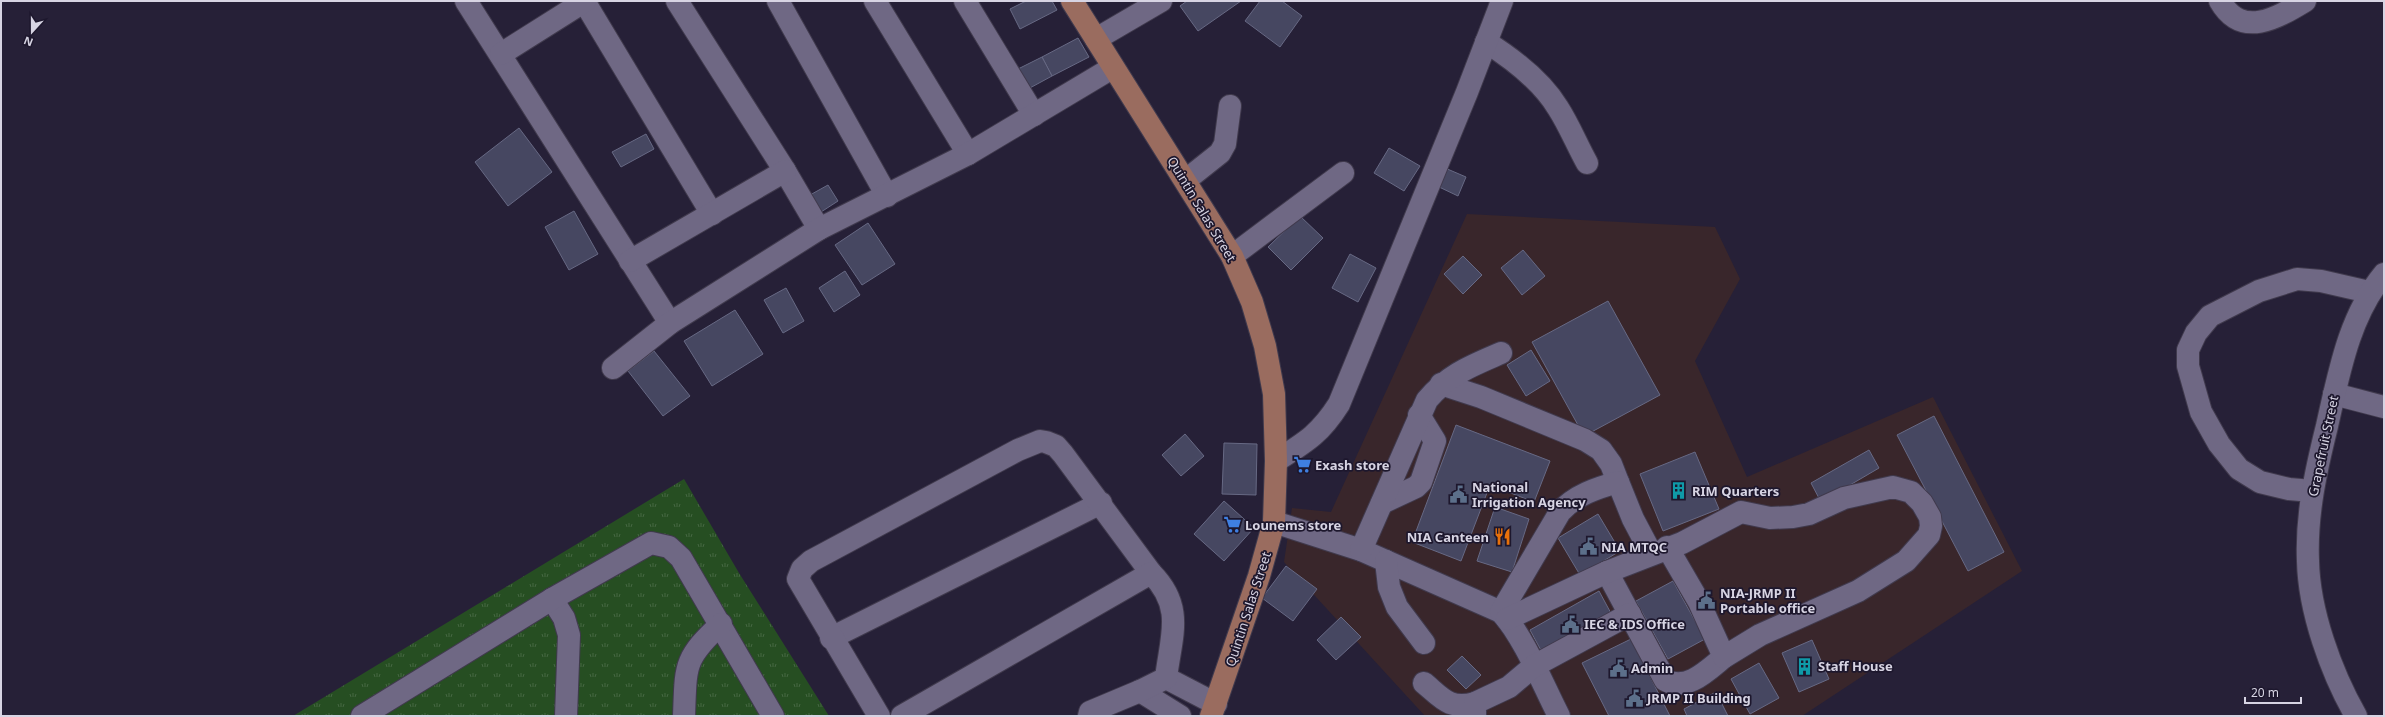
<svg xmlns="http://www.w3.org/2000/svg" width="2385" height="717" font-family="'Noto Sans',sans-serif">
<defs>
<pattern id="grass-tufts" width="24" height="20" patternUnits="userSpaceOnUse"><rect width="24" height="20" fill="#264e22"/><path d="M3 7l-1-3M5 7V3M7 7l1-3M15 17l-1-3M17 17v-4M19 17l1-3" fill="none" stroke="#456742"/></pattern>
</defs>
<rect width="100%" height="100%" fill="#262037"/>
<polygon fill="#39262b" points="1467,214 1715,227 1740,279 1695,361 1747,477 1933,397 2022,571 1802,716 1425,716 1284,562 1292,508 1331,512"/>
<polygon fill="url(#grass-tufts)" points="684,479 739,573 829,716 293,716"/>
<g fill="#464761" stroke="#676984">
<polygon points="1026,1 1052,1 1057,10 1020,29 1010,9"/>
<polygon points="1187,1 1241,1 1198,31 1180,6"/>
<polygon points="1260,1 1282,1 1302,16 1280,47 1245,21"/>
<polygon points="1078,38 1089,57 1052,76 1042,57"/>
<polygon points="1042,57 1052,76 1028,89 1018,69"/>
<polygon points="519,128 552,172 508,206 475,162"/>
<polygon points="646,134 654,149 621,167 612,152"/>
<polygon points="1389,148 1420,166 1404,191 1374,173"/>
<polygon points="1445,168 1466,177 1458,196 1437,186"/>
<polygon points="828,185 838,201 821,212 810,195"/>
<polygon points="574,211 598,254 569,270 545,227"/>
<polygon points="1300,216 1323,238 1291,270 1268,247"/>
<polygon points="868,223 895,264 862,285 835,245"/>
<polygon points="1523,250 1545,276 1522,295 1501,268"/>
<polygon points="1350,254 1376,268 1358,302 1332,288"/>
<polygon points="1463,256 1482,275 1463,294 1444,274"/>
<polygon points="845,271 860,295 834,312 819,288"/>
<polygon points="786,288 804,321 783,333 764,300"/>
<polygon points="1608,301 1660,395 1584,436 1532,342"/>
<polygon points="735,310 763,354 712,386 684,341"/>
<polygon points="1531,350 1550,381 1526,396 1507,365"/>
<polygon points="654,351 690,396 663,416 628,371"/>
<polygon points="1934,416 2004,552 1968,571 1897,435"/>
<polygon points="1456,425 1550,461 1534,502 1490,485 1461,561 1412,542"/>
<polygon points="1185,434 1204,456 1181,476 1162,455"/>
<polygon points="1224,443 1257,444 1256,495 1222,494"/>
<polygon points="1869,450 1879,468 1821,502 1811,483"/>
<polygon points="1695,452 1719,509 1663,531 1640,474"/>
<polygon points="1224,501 1254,528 1224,561 1194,534"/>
<polygon points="1495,507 1529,519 1512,572 1477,561"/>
<polygon points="1598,514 1620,551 1580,575 1558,538"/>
<polygon points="1286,566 1317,589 1293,621 1262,598"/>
<polygon points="1673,581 1705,639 1668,659 1636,601"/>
<polygon points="1599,591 1613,617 1544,656 1530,630"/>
<polygon points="1341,617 1361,637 1336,660 1317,640"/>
<polygon points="1631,639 1670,716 1609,716 1582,663"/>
<polygon points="1812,640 1829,679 1799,692 1782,653"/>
<polygon points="1462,656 1481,675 1466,689 1447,670"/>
<polygon points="1759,663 1779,698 1750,714 1731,679"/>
<polygon points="1716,692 1728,716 1687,716 1684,709"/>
</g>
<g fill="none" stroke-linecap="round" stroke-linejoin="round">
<defs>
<g id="minor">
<polyline points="466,1 670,323"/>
<polyline points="584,1 712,214"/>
<polyline points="677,1 785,171 819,229"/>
<polyline points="778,1 887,196"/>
<polyline points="875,1 968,154"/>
<polyline points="965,1 1034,115"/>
<path d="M2220,1c22,38 57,17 85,0"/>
<polyline points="1096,39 1161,1"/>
<path d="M1486,42c27,17 55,38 72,66 11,17 19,37 29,55"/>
<polyline points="501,54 585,1"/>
<polyline points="1186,180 1220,153 1225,144 1230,106"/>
<polyline points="1232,256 1343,173"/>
<polyline points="630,261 785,171"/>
<polyline points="613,368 670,323 819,229 968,154 1112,68"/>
<polyline points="1441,384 1481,397 1585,440 1601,450 1611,464 1618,482"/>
<polyline points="2334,394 2384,407"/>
<path d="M1276,461c30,-19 44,-27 63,-57l128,-312 35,-91"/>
<polyline points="2312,491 2289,489 2260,482 2239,469 2219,444 2201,412 2188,366 2188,350 2196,333 2210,316 2259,291 2297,279 2321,281 2369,292"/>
<polyline points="1382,503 1416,487 1421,482 1435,441 1419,415"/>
<path d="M1274,522l87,28 140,62c23,25 42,73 58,104"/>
<path d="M1361,550l66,-150c22,-26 44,-34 74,-47"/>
<polyline points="1386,561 1389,587 1397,607 1424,643"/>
<path d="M1607,572l58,108c22,12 43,-10 59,-23"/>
<polyline points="552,599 564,618 569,635 566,716"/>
<path d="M1501,612l59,-100c15,-17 37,-24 58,-30l15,37 18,34"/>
<polyline points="1507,619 1607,572 1682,543 1741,512 1770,518 1793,517 1809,514 1844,498 1893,487 1911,492 1922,503 1930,517 1931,526 1929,535 1906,561 1858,591 1760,635 1724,657 1699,602 1667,547"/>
<polyline points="831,638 1101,503"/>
<polyline points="1166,678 1216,704"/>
<path d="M1424,683c18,15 25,27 51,20"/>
<polyline points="1140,691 1180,716"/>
<polyline points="362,716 552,599 651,543 669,547 681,558 773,716"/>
<path d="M684,716c2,-50 -1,-57 37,-92"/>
<polyline points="879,716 798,579 802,569 811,561 1018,450 1040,441 1046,442 1056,446 1063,454 1151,573"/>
<path d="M902,716l249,-143c34,34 20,63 15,105l-26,13 -50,21 -1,4"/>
<polyline points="1475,716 1475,703 1509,687 1534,666 1630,614"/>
<path d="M2356,716c-25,-44 -47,-105 -48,-155 -2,-46 8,-91 19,-135 12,-53 22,-110 57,-152"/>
</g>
<polyline id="major" points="1072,1 1232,256 1252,302 1265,346 1274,394 1276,461 1274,522 1259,576 1211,716"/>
</defs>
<use href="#minor" stroke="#403a4d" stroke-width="24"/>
<use href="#major" stroke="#403a4d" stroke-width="24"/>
<use href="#minor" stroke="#6f6884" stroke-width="22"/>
<use href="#major" stroke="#9a6c5f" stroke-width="22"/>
</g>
<defs>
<symbol id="supermarket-bare" viewBox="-9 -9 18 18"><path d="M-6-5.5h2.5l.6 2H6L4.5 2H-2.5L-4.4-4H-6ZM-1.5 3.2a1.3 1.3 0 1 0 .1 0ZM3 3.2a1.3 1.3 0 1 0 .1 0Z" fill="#3f7fe0" stroke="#1d172d" stroke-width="2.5" paint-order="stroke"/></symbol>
<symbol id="building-bare" viewBox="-9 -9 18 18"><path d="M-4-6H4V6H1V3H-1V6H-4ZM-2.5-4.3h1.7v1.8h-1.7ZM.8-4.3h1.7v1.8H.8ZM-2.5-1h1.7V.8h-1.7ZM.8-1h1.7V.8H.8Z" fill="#0f9aa8" stroke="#1d172d" stroke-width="2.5" paint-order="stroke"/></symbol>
<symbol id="civic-bare" viewBox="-9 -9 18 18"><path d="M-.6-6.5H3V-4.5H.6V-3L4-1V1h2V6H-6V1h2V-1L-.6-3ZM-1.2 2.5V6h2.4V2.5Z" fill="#5c6f8a" stroke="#1d172d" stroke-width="2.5" paint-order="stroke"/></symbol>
<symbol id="restaurant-bare" viewBox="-9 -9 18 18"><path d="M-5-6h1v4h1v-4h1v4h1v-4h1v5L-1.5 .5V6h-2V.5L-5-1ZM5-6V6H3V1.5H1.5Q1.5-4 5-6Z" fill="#e8710a" stroke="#1d172d" stroke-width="2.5" paint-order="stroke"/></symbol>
</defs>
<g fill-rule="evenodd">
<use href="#supermarket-bare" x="1290" y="452" width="25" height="25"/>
<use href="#building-bare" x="1666" y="478" width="25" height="25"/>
<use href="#civic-bare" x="1446" y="482" width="25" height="25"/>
<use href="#supermarket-bare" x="1220" y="512" width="25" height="25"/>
<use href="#restaurant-bare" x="1490" y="524" width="25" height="25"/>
<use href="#civic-bare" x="1576" y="534" width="25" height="25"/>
<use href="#civic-bare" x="1694" y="588" width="25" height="25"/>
<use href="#civic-bare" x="1558" y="612" width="25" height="25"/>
<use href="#building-bare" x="1792" y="654" width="25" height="25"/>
<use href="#civic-bare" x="1606" y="656" width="25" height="25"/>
<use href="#civic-bare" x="1622" y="686" width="25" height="25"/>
</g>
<g text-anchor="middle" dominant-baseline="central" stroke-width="3.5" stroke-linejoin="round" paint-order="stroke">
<g font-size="13" fill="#d7d4e3" stroke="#1d172d">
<text transform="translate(1202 209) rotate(59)">Quintin Salas Street</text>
<text transform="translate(2323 446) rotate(-78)">Grapefruit Street</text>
<text transform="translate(1248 609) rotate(-72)">Quintin Salas Street</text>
</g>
<g font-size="13" font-weight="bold" fill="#d7d4e3" stroke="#1d172d" text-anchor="start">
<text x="1315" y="465">Exash store</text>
<text x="1472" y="487">National<tspan x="1472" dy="15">Irrigation Agency</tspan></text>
<text x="1692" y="491">RIM Quarters</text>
<text x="1245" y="525">Lounems store</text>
<text x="1489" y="537" text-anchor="end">NIA Canteen</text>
<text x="1601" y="547">NIA MTQC</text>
<text x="1720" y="593">NIA-JRMP II<tspan x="1720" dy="15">Portable office</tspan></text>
<text x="1584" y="624">IEC &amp; IDS Office</text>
<text x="1818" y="666">Staff House</text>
<text x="1631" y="668">Admin</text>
<text x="1647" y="698">JRMP II Building</text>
</g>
</g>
<rect width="2385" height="717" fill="none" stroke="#d7d4e3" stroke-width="4"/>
<g transform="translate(32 32) rotate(201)" stroke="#1d172d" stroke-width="3" paint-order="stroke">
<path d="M0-3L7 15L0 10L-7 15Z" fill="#d7d4e3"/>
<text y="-6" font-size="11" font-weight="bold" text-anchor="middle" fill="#d7d4e3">N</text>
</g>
<path d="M2245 697v6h56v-6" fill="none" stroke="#d7d4e3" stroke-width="2"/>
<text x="2251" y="697" font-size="12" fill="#d7d4e3" stroke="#1d172d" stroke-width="3" paint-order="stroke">20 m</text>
</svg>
